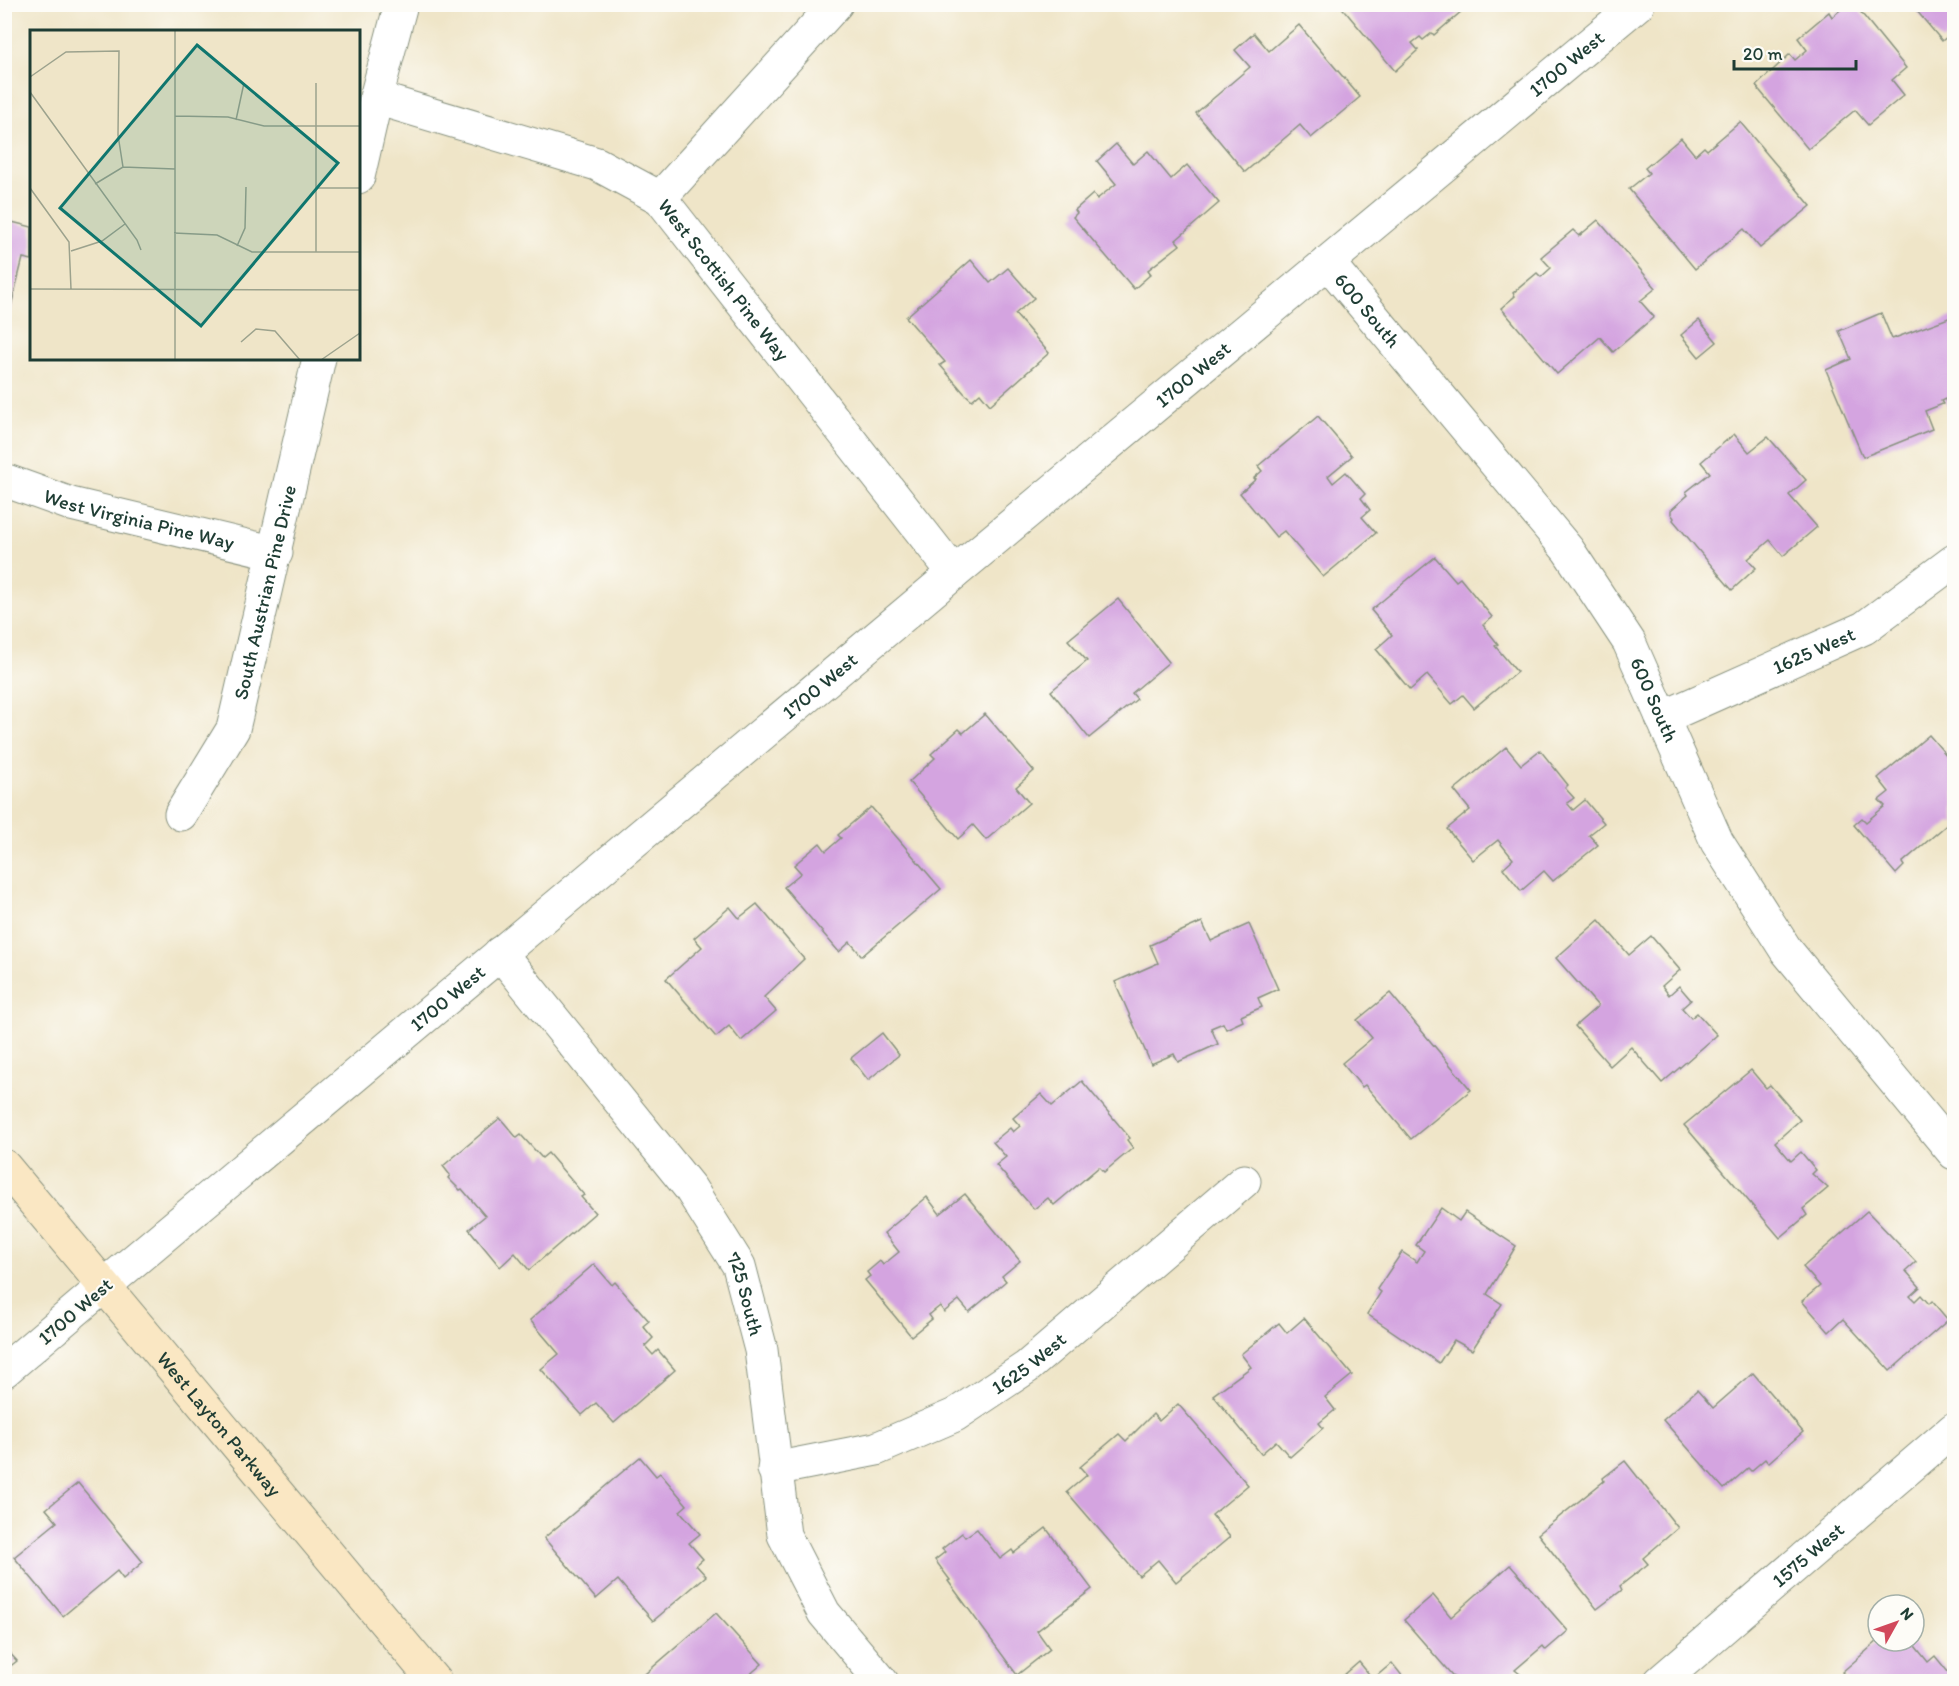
<svg xmlns="http://www.w3.org/2000/svg" width="1959" height="1686" font-family="Itim,sans-serif">
<rect width="100%" height="100%" fill="#fdfcf7"/>
<filter id="ink" filterUnits="userSpaceOnUse"><feTurbulence type="fractalNoise" baseFrequency=".0167" numOctaves="2"/><feDisplacementMap in="SourceGraphic" scale="12" xChannelSelector="R" yChannelSelector="G"/><feConvolveMatrix kernelMatrix="1 2 1 2 8 2 1 2 1" color-interpolation-filters="sRGB"/></filter>
<filter id="wash" filterUnits="userSpaceOnUse"><feTurbulence type="fractalNoise" baseFrequency=".008" numOctaves="4" result="noise"/><feDisplacementMap in="SourceGraphic" scale="24" xChannelSelector="R" yChannelSelector="G"/><feGaussianBlur stdDeviation="1.35" result="paint"/><feColorMatrix in="noise" values="0 0 0 0 0 0 0 0 0 0 0 0 0 0 0 0 0 1.4 0 .05"/><feComposite in="paint" operator="in"/></filter>
<g filter="url(#wash)">
<rect width="100%" height="100%" fill="#efe5c8"/>
<g id="blocks">
<g fill="#d4a4e0">
<polygon points="1339,4 1470,4 1434,35 1432,33 1423,40 1420,37 1412,43 1418,50 1395,71"/>
<polygon points="1847,4 1854,4 1906,68 1892,80 1904,95 1868,125 1855,110 1808,149 1756,86 1790,54 1795,60 1807,50 1798,38 1829,12 1832,17"/>
<polygon points="1911,4 1954,4 1954,31 1942,41"/>
<polygon points="1299,25 1360,97 1311,138 1300,125 1245,172 1196,113 1250,67 1235,50 1254,33 1269,51"/>
<polygon points="1740,122 1811,206 1760,248 1744,229 1695,269 1629,189 1649,173 1645,168 1681,138 1695,155 1704,147 1707,150"/>
<polygon points="1116,144 1133,164 1148,151 1171,179 1187,165 1219,203 1176,240 1180,245 1148,270 1151,274 1134,289 1073,217 1077,213 1075,210 1093,194 1097,199 1116,184 1097,161"/>
<polygon points="4,220 32,227 32,260 23,258 5,330"/>
<polygon points="1598,220 1656,288 1640,301 1654,317 1613,352 1600,337 1557,374 1501,308 1515,296 1513,293 1537,273 1541,277 1551,268 1541,257 1573,230 1579,236"/>
<polygon points="971,260 990,283 1008,268 1034,298 1015,314 1049,353 990,405 980,393 972,400 964,393 940,365 945,362 906,317"/>
<polygon points="1881,313 1892,339 1954,316 1954,409 1950,411 1945,399 1941,401 1943,404 1925,411 1932,429 1863,457 1826,370 1851,359 1839,331"/>
<polygon points="1699,320 1717,342 1699,357 1681,335"/>
<polygon points="1318,416 1352,456 1328,476 1333,483 1346,472 1365,494 1361,498 1370,510 1362,517 1376,533 1323,577 1284,531 1276,537 1240,493 1256,479 1254,478 1262,471 1258,466"/>
<polygon points="1734,434 1749,452 1768,437 1806,480 1789,495 1817,527 1783,556 1770,540 1748,559 1756,568 1732,590 1673,520 1674,518 1671,514 1671,510 1688,495 1686,492 1710,473 1701,462"/>
<polygon points="1435,557 1456,581 1460,578 1492,617 1483,625 1498,644 1495,646 1517,672 1474,708 1463,695 1452,704 1427,675 1410,690 1376,649 1392,635 1371,610"/>
<polygon points="1118,599 1169,662 1132,693 1137,699 1089,738 1051,691 1087,661 1068,640"/>
<polygon points="985,714 1034,771 1016,787 1029,803 986,840 973,825 958,839 909,782 935,758 931,754 959,729 963,733"/>
<polygon points="1929,735 1954,764 1954,823 1950,822 1902,863 1904,866 1896,874 1854,825 1862,818 1866,822 1885,806 1879,800 1889,792 1878,778"/>
<polygon points="1506,747 1521,765 1540,750 1568,785 1565,788 1574,798 1567,803 1573,810 1585,800 1604,823 1589,835 1598,845 1553,881 1544,871 1521,891 1503,868 1513,859 1498,840 1473,860 1447,829 1470,810 1454,790"/>
<polygon points="871,807 941,889 862,956 850,942 839,952 784,887 801,873 794,865 820,843 826,851 841,838 838,835"/>
<polygon points="757,904 804,959 764,997 776,1011 741,1041 729,1026 716,1037 666,979 702,947 694,938 730,907 739,918"/>
<polygon points="1599,920 1629,955 1651,936 1680,970 1662,986 1669,995 1679,986 1691,1000 1682,1008 1691,1018 1697,1013 1717,1035 1662,1083 1631,1047 1610,1066 1575,1026 1598,1006 1556,958"/>
<polygon points="1202,922 1211,941 1249,924 1278,989 1258,998 1262,1007 1241,1016 1243,1021 1226,1029 1223,1023 1211,1028 1218,1044 1178,1062 1174,1054 1151,1064 1115,982 1158,963 1150,945"/>
<polygon points="1390,993 1471,1090 1411,1139 1365,1085 1362,1087 1342,1063 1372,1038 1357,1020"/>
<polygon points="882,1033 899,1055 868,1080 851,1058"/>
<polygon points="1751,1070 1766,1088 1770,1085 1800,1120 1775,1142 1791,1161 1801,1152 1816,1170 1812,1174 1828,1188 1803,1209 1807,1215 1780,1238 1684,1125"/>
<polygon points="1082,1081 1130,1138 1127,1140 1133,1148 1104,1172 1099,1167 1054,1205 1048,1198 1034,1209 996,1165 1006,1157 993,1142 1010,1128 1013,1132 1020,1126 1013,1118 1041,1094 1052,1106"/>
<polygon points="500,1118 517,1138 521,1135 542,1158 548,1153 584,1195 581,1197 595,1213 529,1270 515,1253 500,1267 469,1229 485,1216 462,1189 460,1190 448,1178 450,1175 443,1166"/>
<polygon points="965,1194 1020,1261 1002,1276 1006,1281 969,1312 959,1300 944,1312 940,1306 929,1315 932,1319 911,1336 865,1280 870,1276 867,1272 880,1261 883,1265 899,1252 884,1233 927,1197 940,1214"/>
<polygon points="1441,1208 1459,1221 1465,1212 1516,1246 1487,1294 1502,1304 1472,1350 1454,1340 1439,1363 1367,1314 1381,1292 1377,1289 1402,1252 1417,1262 1424,1251 1416,1245"/>
<polygon points="1867,1211 1916,1262 1906,1271 1920,1287 1910,1296 1915,1301 1921,1295 1929,1304 1932,1301 1948,1320 1890,1371 1843,1319 1829,1332 1802,1301 1820,1286 1803,1267"/>
<polygon points="594,1264 612,1285 615,1282 649,1321 643,1326 653,1338 645,1346 653,1355 658,1350 675,1370 614,1423 596,1403 582,1415 541,1369 559,1354 530,1320"/>
<polygon points="1304,1318 1352,1375 1325,1397 1335,1410 1319,1423 1323,1428 1290,1457 1276,1441 1261,1454 1213,1395 1251,1367 1241,1354 1279,1323 1287,1333"/>
<polygon points="1753,1373 1803,1432 1768,1463 1765,1459 1751,1471 1748,1468 1724,1489 1663,1420 1697,1390 1713,1408"/>
<polygon points="1178,1404 1248,1485 1212,1515 1230,1537 1176,1582 1158,1560 1139,1576 1067,1492 1087,1475 1080,1467 1119,1434 1126,1441 1153,1414 1159,1421"/>
<polygon points="640,1457 656,1476 660,1473 687,1505 680,1511 700,1534 689,1543 703,1559 696,1565 706,1576 653,1621 618,1580 596,1599 544,1538"/>
<polygon points="1625,1461 1678,1528 1643,1558 1648,1564 1620,1586 1622,1590 1597,1609 1538,1534 1604,1481 1603,1478"/>
<polygon points="78,1483 143,1562 123,1579 117,1571 63,1616 14,1557 57,1522 46,1509"/>
<polygon points="1046,1528 1092,1589 1037,1631 1050,1649 1017,1675 948,1581 950,1580 935,1560 945,1552 942,1549 962,1533 965,1537 977,1529 1000,1559 1012,1550 1014,1553"/>
<polygon points="1510,1565 1568,1631 1546,1650 1543,1646 1515,1670 1520,1674 1511,1682 1458,1682 1404,1620 1433,1595 1451,1617"/>
<polygon points="716,1613 762,1664 741,1682 639,1682 638,1680"/>
<polygon points="1878,1641 1911,1641 1928,1662 1935,1656 1948,1672 1954,1666 1954,1682 1850,1682 1842,1672"/>
<polygon points="4,1647 17,1661 4,1671"/>
<polygon points="1359,1662 1373,1679 1392,1663 1407,1682 1336,1682"/>
</g>
</g>
</g>
<g filter="url(#ink)">
<use href="#blocks" fill-opacity="0" stroke="#87917e" stroke-width="1.5"/>
<g fill="none" stroke-linecap="round" stroke-linejoin="round">
<defs>
<g id="minor">
<path id="s1" d="M376,98l221,66 63,34 294,375"/>
<polyline points="358,177 376,98 401,4"/>
<polyline points="660,198 836,4"/>
<path id="s2" d="M1329,264l239,286 61,92 88,200 69,108 168,203"/>
<path id="s3" d="M4,480l67,24 205,49"/>
<path id="s4" d="M1662,718l202,-90 90,-67"/>
<path id="s5" d="M181,814l52,-85 86,-371"/>
<path id="s6" d="M500,953l190,235 49,78 22,84 23,185 40,78 58,69"/>
<path id="s7" d="M104,1286l850,-713 684,-569"/>
<path id="s8" d="M774,1469l102,-20 79,-34 72,-48 217,-186"/>
<path id="s9" d="M1660,1682l294,-253"/>
</g>
<polyline id="tertiary" points="4,1371 104,1286"/>
<g id="secondary">
<path id="s10" d="M4,1166l431,516"/>
</g>
</defs>
<use href="#minor" stroke="#87917e" stroke-width="35"/>
<use href="#tertiary" stroke="#87917e" stroke-width="35"/>
<use href="#secondary" stroke="#87917e" stroke-width="35"/>
<use href="#minor" stroke="#fff" stroke-width="33"/>
<use href="#tertiary" stroke="#fff" stroke-width="33"/>
<use href="#secondary" stroke="#fae7c3" stroke-width="33"/>
</g>
</g>
<g text-anchor="middle" dominant-baseline="central" stroke-width="4.5" stroke-linejoin="round" paint-order="stroke">
<g font-size="20" fill="#1f3d34" stroke="#fdfcf7">
<text stroke="none"><textPath href="#s7" startOffset="1906">1700 West</textPath></text>
<text stroke="none"><textPath href="#s1" startOffset="406">West Scottish Pine Way</textPath></text>
<text stroke="none"><textPath href="#s2" startOffset="60">600 South</textPath></text>
<text stroke="none"><textPath href="#s7" startOffset="1420">1700 West</textPath></text>
<text stroke="none"><textPath href="#s3" startOffset="141">West Virginia Pine Way</textPath></text>
<text stroke="none"><textPath href="#s5" startOffset="240">South Austrian Pine Drive</textPath></text>
<text stroke="none"><textPath href="#s4" startOffset="166">1625 West</textPath></text>
<text stroke="none"><textPath href="#s7" startOffset="934">1700 West</textPath></text>
<text stroke="none"><textPath href="#s2" startOffset="546">600 South</textPath></text>
<text stroke="none"><textPath href="#s7" startOffset="448">1700 West</textPath></text>
<text stroke="none"><textPath href="#s6" startOffset="423">725 South</textPath></text>
<text transform="translate(75 1311) rotate(-41)">1700 West</text>
<text stroke="none"><textPath href="#s8" startOffset="280">1625 West</textPath></text>
<text stroke="none"><textPath href="#s10" startOffset="336">West Layton Parkway</textPath></text>
<text stroke="none"><textPath href="#s9" startOffset="195">1575 West</textPath></text>
</g>
</g>
<g transform="translate(30 30)">
<rect width="330" height="330" fill="#efe5c8"/>
<path fill="none" stroke="#9ca28d" stroke-width="1.5" d="M145,0v330M0,47l36,-25 53,-1 -1,84 5,32M286,53v169M0,62l107,148 4,10M145,86l53,1 36,9h96M206,90l8,-37M65,154l28,-17 52,2M0,158l39,54 2,47M286,158h44M144,203l43,2 35,17h108M207,216l8,-18 1,-41M41,221l31,-10 23,-17M0,259l330,1M211,312l15,-13 19,2 25,29M291,330l39,-27"/>
<path fill="#0f766e" fill-opacity="0.15" stroke="#0f766e" stroke-width="3" d="M167,15l141,118 -137,163 -141,-118z"/>
<rect width="330" height="330" fill="none" stroke="#1f3d34" stroke-width="3"/>
</g>
<rect width="1959" height="1686" fill="none" stroke="#fdfcf7" stroke-width="24"/>
<g transform="translate(1896 1623) rotate(50)"><circle r="28" fill="#fdfcf7" stroke="#a4b0a9" stroke-width="1.5"/>
<path d="M0-4.5L10 22L0 15L-10 22Z" fill="#d1495b"/>
<text y="-9" font-size="16" font-weight="bold" text-anchor="middle" fill="#1f3d34">N</text>
</g>
<path d="M1734 60v9h122v-9" fill="none" stroke="#1f3d34" stroke-width="3"/>
<text x="1743" y="60" font-size="18" fill="#1f3d34" stroke="#fdfcf7" stroke-width="4.5" paint-order="stroke">20 m</text>
</svg>
